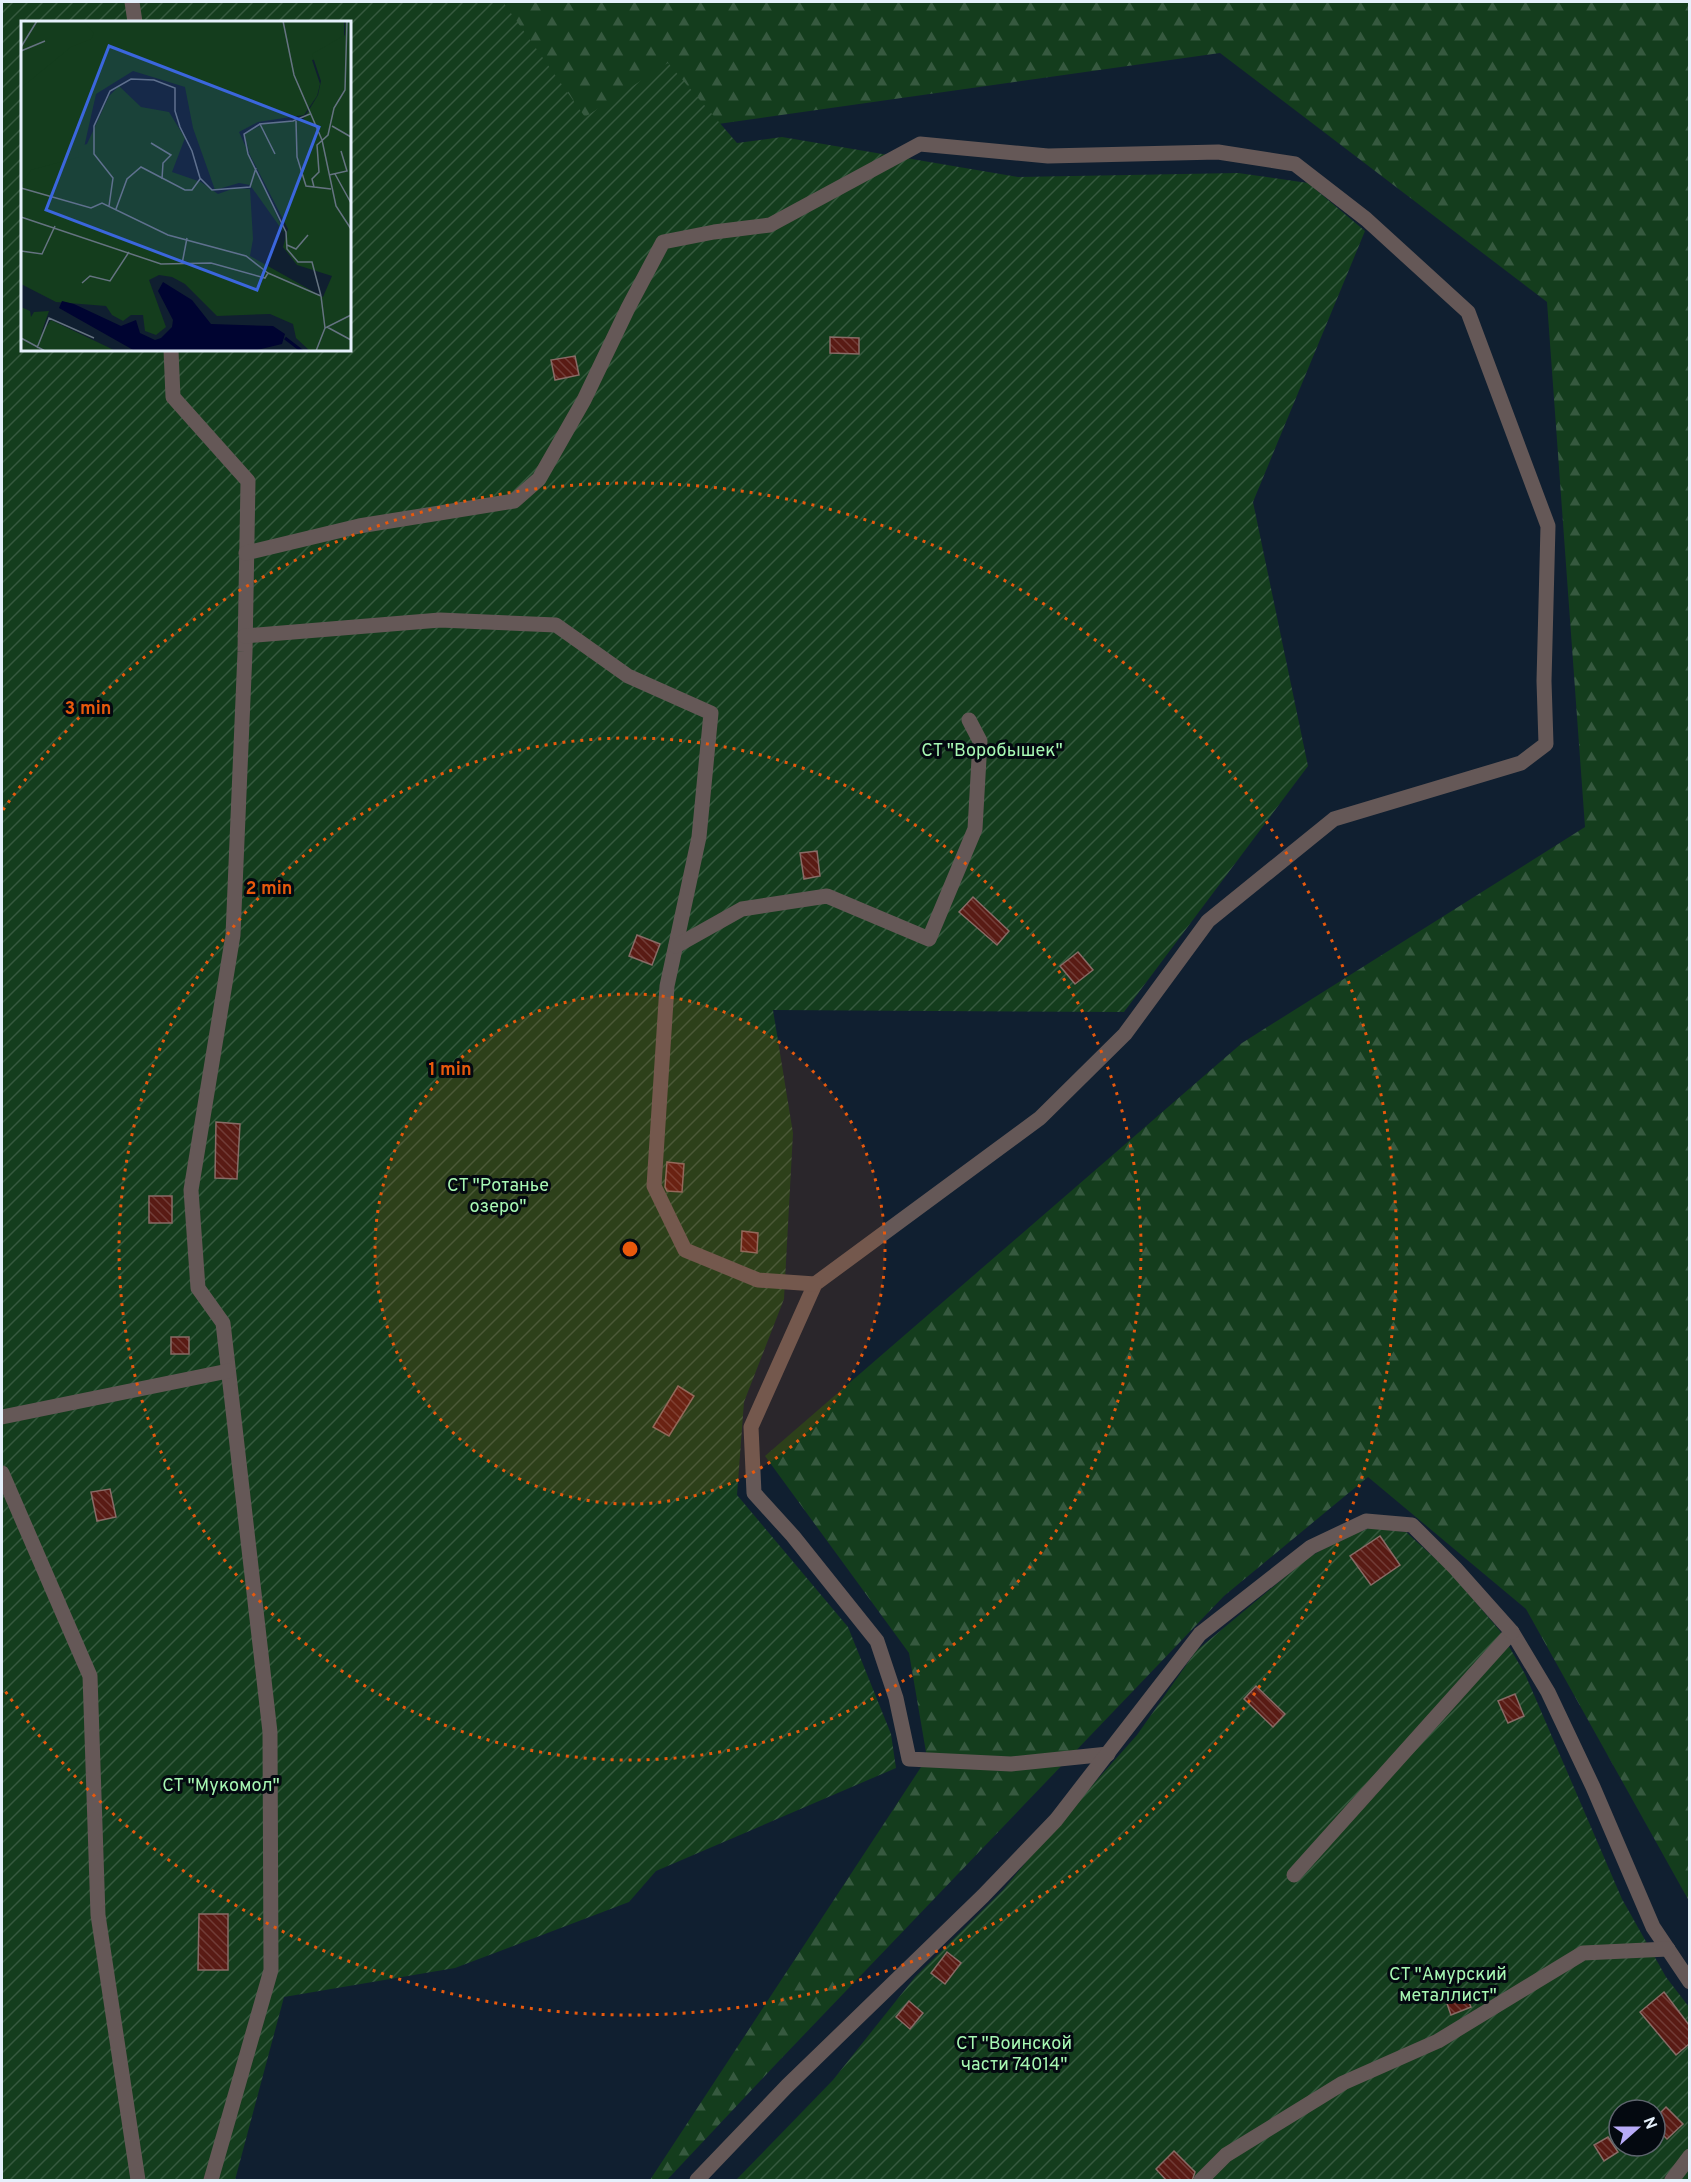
<svg xmlns="http://www.w3.org/2000/svg" width="1691" height="2182" font-family="Overpass,sans-serif">
<defs>
<pattern id="forest-firs" width="22" height="20" patternUnits="userSpaceOnUse" patternTransform="scale(1.5)"><rect width="22" height="20" fill="#143d1d"/><path d="M5 1l3.5 6h-7zM16 11l3.5 6h-7z" fill="#36593f"/></pattern>
<pattern id="garden-furrows" width="10" height="10" patternUnits="userSpaceOnUse" patternTransform="scale(1.5)"><rect width="10" height="10" fill="#143d1d"/><path d="M-1 1l2-2M0 10L10 0M9 11l2-2" fill="none" stroke="#36593f"/></pattern>
<pattern id="building-back-hatch" width="6" height="6" patternUnits="userSpaceOnUse" patternTransform="scale(1.5)"><rect width="6" height="6" fill="#591b14"/><path d="M-1 5l2 2M0 0l6 6M5-1l2 2" fill="none" stroke="#713c37"/></pattern>
</defs>
<rect width="100%" height="100%" fill="#101f30"/>
<polygon fill="url(#forest-firs)" points="166,2 1689,2 1689,1901 1526,1609 1368,1477 1224,1596 777,2063 667,2180 650,2180 927,1758 909,1653 765,1456 1242,1043 1585,827 1547,302 1220,53 350,176 350,22"/>
<g fill="url(#garden-furrows)" fill-rule="evenodd">
<path d="M2,2h501l82,115 83,-54 69,80 45,-6 236,40 220,-4 70,10 57,48 -112,271 55,264 -184,246 -351,-2 20,123 -9,166 -40,103 -7,93 111,132 43,107 5,34 -240,103 -27,31 -174,66 -171,29 -49,183h-233zM22,22h328v328h-328z"/>
<path d="M1370,1528l36,4 44,40 50,59 25,43 97,225 44,78 23,30v173h-953l97,-100 82,-103 88,-87 51,-62 83,-93 59,-84 113,-94 38,-21zM1619,2110h36v36h-36z"/>
</g>
<g fill="url(#building-back-hatch)" stroke="#886b66" stroke-width="1.5">
<polygon points="830,337 859,338 859,354 830,353"/>
<polygon points="575,356 579,375 555,380 551,360"/>
<polygon points="817,851 820,876 804,879 800,853"/>
<polygon points="973,897 1009,931 997,945 959,912"/>
<polygon points="637,935 660,944 652,965 629,956"/>
<polygon points="1078,952 1093,970 1075,984 1060,966"/>
<polygon points="216,1122 240,1124 237,1179 215,1178"/>
<polygon points="667,1162 684,1164 682,1192 667,1191 665,1187"/>
<rect x="149" y="1196" width="23" height="27"/>
<polygon points="742,1231 758,1233 757,1253 741,1251"/>
<rect x="171" y="1337" width="18" height="17"/>
<polygon points="678,1386 694,1396 669,1436 653,1427"/>
<polygon points="110,1489 116,1517 97,1521 91,1492"/>
<polygon points="1380,1536 1400,1565 1371,1585 1350,1556"/>
<polygon points="1256,1686 1285,1714 1273,1727 1244,1699"/>
<polygon points="1515,1694 1524,1716 1508,1723 1498,1701"/>
<polygon points="199,1914 228,1914 228,1970 198,1970"/>
<polygon points="947,1952 961,1963 945,1984 931,1973"/>
<polygon points="1464,1991 1471,2007 1451,2015 1445,1998"/>
<polygon points="1664,1992 1689,2025 1689,2044 1676,2055 1640,2012"/>
<polygon points="909,2001 923,2013 910,2029 896,2017"/>
<polygon points="1666,2107 1683,2124 1667,2139 1655,2127 1655,2118"/>
<polygon points="1608,2137 1618,2152 1604,2161 1594,2145"/>
<polygon points="1174,2151 1195,2172 1192,2181 1167,2181 1156,2169"/>
</g>
<g fill="none" stroke-linecap="round" stroke-linejoin="round">
<g stroke="#655857" stroke-width="15">
<polyline points="132,2 135,22"/>
<polyline points="171,350 173,397 248,481 245,652 233,935 191,1190 198,1288 223,1323 270,1732 271,1970 211,2180"/>
<polyline points="246,553 359,526 514,501 539,479 584,400 628,308 663,242 714,232 770,225 920,144 1048,156 1218,152 1295,164 1366,219 1468,312 1548,526 1544,681 1546,744 1521,763 1334,819 1208,921 1125,1034 1040,1118 815,1284 751,1427 754,1493 793,1536 877,1641 896,1698 909,1759 1011,1764 1108,1754"/>
<polyline points="245,636 440,620 556,625 628,676 711,713 699,837 667,986 654,1186 685,1250 758,1280 815,1284"/>
<polyline points="676,946 742,909 827,896 929,939 975,829 980,741 969,720"/>
<polyline points="2,1417 228,1371"/>
<polyline points="2,1473 90,1676 98,1915 138,2180"/>
<polyline points="1294,1875 1512,1632 1548,1692 1593,1787 1653,1927 1690,1982"/>
<polyline points="697,2180 787,2086 983,1896 1056,1820 1200,1634 1311,1547 1366,1521 1412,1525 1455,1568 1512,1632"/>
<polyline points="1201,2180 1226,2155 1343,2083 1438,2041 1583,1953 1668,1949"/>
<polyline points="1672,2180 1690,2156"/>
</g>
</g>
<circle cx="630" cy="1249" r="255" fill="#e8590c" fill-opacity=".12"/>
<g fill="none" stroke="#e8590c" stroke-width="3" stroke-dasharray="3 6">
<circle cx="630" cy="1249" r="255"/>
<circle cx="630" cy="1249" r="511"/>
<path d="M3 810A766 766 0 1 1 3 1688"/>
</g>
<g text-anchor="middle" dominant-baseline="central" stroke-width="6" stroke-linejoin="round" paint-order="stroke">
<g font-size="18" fill="#a7f8b3" stroke="#040910">
<text x="992" y="751">СТ "Воробышек"</text>
<text x="498" y="1186">СТ "Ротанье<tspan x="498" dy="21">озеро"</tspan></text>
<text x="221" y="1786">СТ "Мукомол"</text>
<text x="1448" y="1975">СТ "Амурский<tspan x="1448" dy="21">металлист"</tspan></text>
<text x="1014" y="2044">СТ "Воинской<tspan x="1014" dy="21">части 74014"</tspan></text>
</g>
</g>
<g transform="translate(21 21)">
<rect width="330" height="330" fill="#101f30"/>
<path d="M16,0h307v34l-32,5 8,24 -3,12 -13,19 -46,7 -19,10 46,102 -35,-49 -11,-2 -24,7 -22,-62 -8,-41 -52,-16 -37,23 -24,107 -51,-19v-132z" fill="#143d1d"/>
<path d="M0,0h63l10,13 -3,5 -20,8 -50,41zM324,0h6v330l-42,-1 -13,-12 -3,-14 -23,-10 -53,2 -32,-32 -13,-7 -13,-2 -10,5 17,47 -10,8 -11,-4 -2,-16h-12l-8,6 -11,-6 -6,-9 -50,-4 -35,-18v-98l10,-16 48,-13 -2,-10 10,-3 22,-48 10,-10 22,21 28,5 16,26 -13,34 29,10 17,12 17,-6 15,1 3,50 -3,17 73,41 9,-21 -35,-11 -14,-18 5,-18 -38,-74 -6,-21 20,-10 39,-4 15,-25 3,-14 -9,-27 33,-19zM0,286l9,4 1,6 3,-5 15,-1 -8,23 10,-14 65,31h-95z" fill="#143d1d"/>
<path d="M142,261l29,18 19,24 62,2 12,8 -3,10 -29,7h-118l-76,-43 3,-7 12,3 47,22 15,-6 4,13 15,7 6,-2 11,-11 1,-7 -15,-29z" fill="#000431"/>
<path fill="none" stroke="#000431" stroke-width="3" d="M264,317l17,13"/>
<path fill="none" stroke="#657381" stroke-width="1.5" d="M262,0l11,54 28,65 14,66 15,23M0,26l16,-26M0,30l24,-10M275,100l1,36 9,29 25,3M239,103l-16,10 4,20 38,78 1,17 11,13h14l9,34M311,105l19,11M130,122l20,12 -8,8 -1,16M254,133l-15,-30 33,-3 17,-7M314,153l16,29M308,154l18,-4 -6,-20M293,166l-2,-8 7,-7 -2,-27 11,-10 6,-27 11,-18 2,-69M0,167l70,20 11,-5 66,32 78,21 22,17M88,185l4,-28 -19,-24v-28l16,-35 21,-12 23,1 21,8v23l5,16 12,24 8,27 12,12 38,-3 6,-19M95,188l11,-30 14,-12 44,23h7l8,-11M0,196l140,47 50,-1 54,15 3,-5 53,23 4,32M266,224l9,4 12,-14M0,230l21,3 13,-28M161,243l5,-26M61,262l8,-7 20,5 19,-29M306,306l24,13M0,317l24,13M16,327l12,-30 45,20M295,330l9,-23 26,-13"/>
<path fill="#3b66dd" fill-opacity="0.15" stroke="#3b66dd" stroke-width="3" d="M88,25l210,81 -62,163 -211,-80z"/>
<rect width="330" height="330" fill="none" stroke="#e5f0fb" stroke-width="3"/>
</g>
<circle cx="630" cy="1249" r="9" fill="#e8590c" stroke="#040910" stroke-width="3"/>
<g font-size="18" text-anchor="middle" font-weight="bold" fill="#e8590c" stroke="#040910" stroke-width="6" stroke-linejoin="round" paint-order="stroke">
<text x="88" y="714">3 min</text>
<text x="269" y="894">2 min</text>
<text x="450" y="1075">1 min</text>
</g>
<rect width="1691" height="2182" fill="none" stroke="#e5f0fb" stroke-width="6"/>
<g transform="translate(1637 2128) rotate(69)"><circle r="28" fill="#040910" stroke="#5e656e" stroke-width="1.5"/>
<path d="M0-4.5L10 22L0 15L-10 22Z" fill="#b8abf7"/>
<text y="-9" font-size="16" font-weight="bold" text-anchor="middle" fill="#e5f0fb">N</text>
</g>
</svg>
